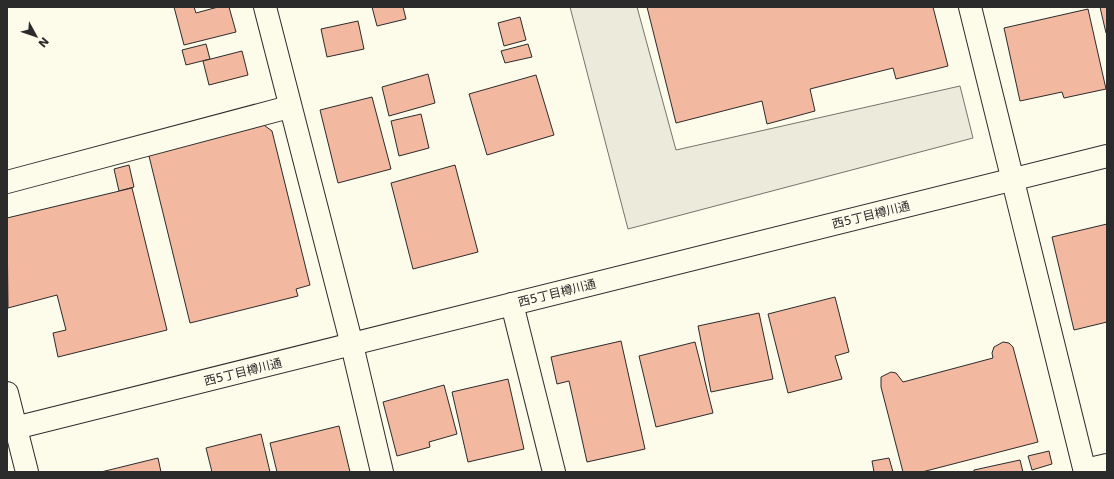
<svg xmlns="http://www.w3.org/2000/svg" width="1114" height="479" font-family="'DejaVu Sans','Noto Sans JP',sans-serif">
<rect width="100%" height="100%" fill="#fdfbea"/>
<polygon fill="#eceadb" stroke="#74746e" points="570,7 637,7 676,150 960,86 973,138 628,229"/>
<g fill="#f2b8a0" stroke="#2b2b2b">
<polygon points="174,7 194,7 196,13 218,7 229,7 236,32 184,45"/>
<polygon points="372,7 403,7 406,19 377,26"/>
<polygon points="647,7 933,7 948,66 896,79 893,68 810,89 815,111 767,124 762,101 676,123"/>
<polygon points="1100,7 1107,7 1107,33 1106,33"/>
<polygon points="1088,9 1106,89 1064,98 1062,92 1020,101 1004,28"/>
<polygon points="520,17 526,40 504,46 498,23"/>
<polygon points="358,21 364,49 327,57 321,29"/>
<polygon points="206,44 210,59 186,65 182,50"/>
<polygon points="528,44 532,57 505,63 501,51"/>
<polygon points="242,51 248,75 209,85 203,61"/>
<polygon points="428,74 435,103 389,116 382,87"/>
<polygon points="536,75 554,135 487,155 469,94"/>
<polygon points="372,97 391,169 338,183 320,110"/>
<polygon points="421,114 429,148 399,156 391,121"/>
<polygon points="261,123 272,131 310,285 296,289 298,296 190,323 148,152"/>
<polygon points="129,165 134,187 119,191 114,169"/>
<polygon points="455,165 478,252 413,269 391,183"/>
<polygon points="132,188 167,330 58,357 53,333 66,330 57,295 8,308 7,218"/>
<polygon points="1107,224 1107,322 1074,330 1052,237"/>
<polygon points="835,297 849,352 835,356 842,379 788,393 768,314"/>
<polygon points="759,313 773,379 711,392 698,326"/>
<polygon points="621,341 645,449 587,462 569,381 557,384 551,357"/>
<polygon points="695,342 713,413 656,427 639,356"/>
<polygon points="1003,342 1009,343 1013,347 1038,442 922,472 903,472 881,387 881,377 891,372 896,373 903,382 993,358 992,353 994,347"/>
<polygon points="508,379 524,449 468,462 452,392"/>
<polygon points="444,385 457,434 429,442 430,447 397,456 383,402"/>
<polygon points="339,426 350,472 277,472 270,443"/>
<polygon points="261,434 270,472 212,472 206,448"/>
<polygon points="1049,451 1052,464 1032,470 1028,456"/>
<polygon points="158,458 161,472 101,472"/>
<polygon points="889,458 893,472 874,472 872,461"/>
<polygon points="1020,460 1023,472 974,472 974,470"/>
</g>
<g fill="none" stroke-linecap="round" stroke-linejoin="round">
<defs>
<g id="minor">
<polyline points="265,7 352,345 382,472"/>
<polyline points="970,7 1085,472"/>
<polyline points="7,182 289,107"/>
<polyline points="512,304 554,472"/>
<polyline points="7,393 27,472"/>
<polyline points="1085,470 1107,465"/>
</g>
<polyline id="major" points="7,430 1107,156"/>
</defs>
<use href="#minor" stroke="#2b2b2b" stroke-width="24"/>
<use href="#major" stroke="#2b2b2b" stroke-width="24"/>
<use href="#minor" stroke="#fdfbea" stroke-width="22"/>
<use href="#major" stroke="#fdfbea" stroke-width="22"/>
</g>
<g text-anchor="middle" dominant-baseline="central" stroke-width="3" stroke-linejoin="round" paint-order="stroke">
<g font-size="12" fill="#2b2b2b" stroke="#fdfbea">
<text transform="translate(871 215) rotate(-14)">西5丁目樽川通</text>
<text transform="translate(557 293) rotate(-14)">西5丁目樽川通</text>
<text transform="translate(243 372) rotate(-14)">西5丁目樽川通</text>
</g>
</g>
<rect width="1114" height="479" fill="none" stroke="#2b2b2b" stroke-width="16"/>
<g transform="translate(36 36) rotate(130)" stroke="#fdfbea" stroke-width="3" paint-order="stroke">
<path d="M0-3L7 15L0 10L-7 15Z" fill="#2b2b2b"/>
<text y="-6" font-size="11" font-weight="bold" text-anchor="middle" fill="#2b2b2b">N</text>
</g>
</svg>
